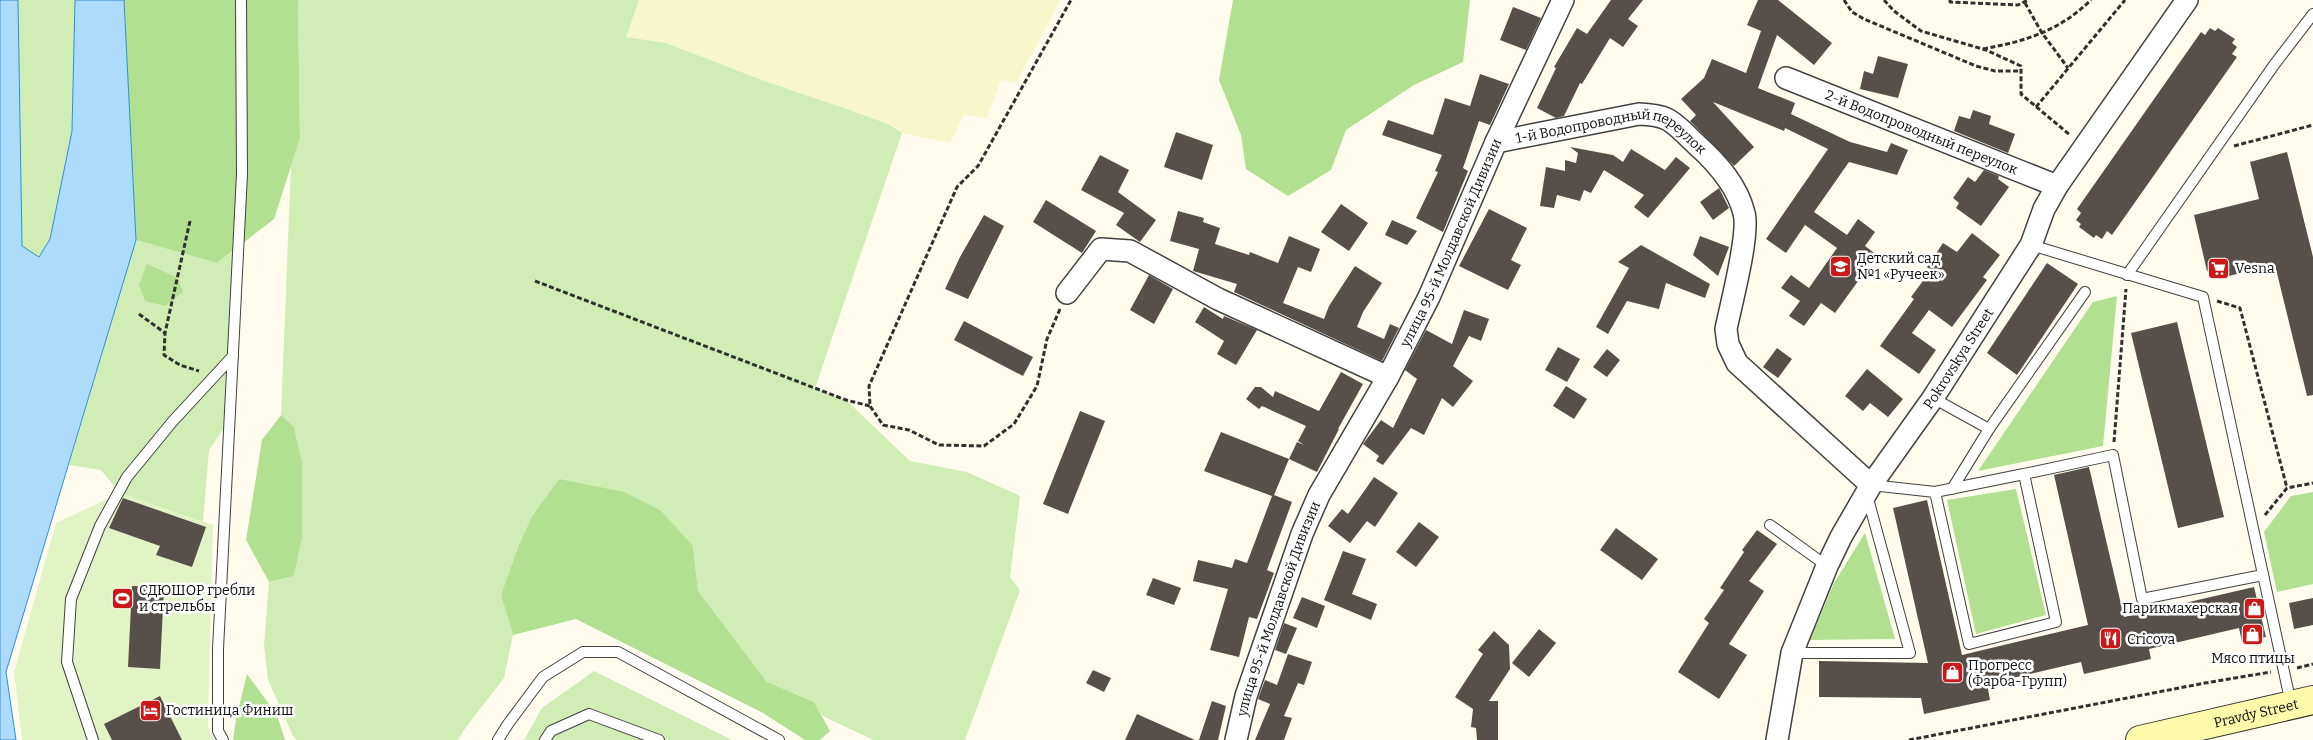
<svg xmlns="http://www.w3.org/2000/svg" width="2313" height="740" font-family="Bitter,serif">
<rect width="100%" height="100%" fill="#fffcee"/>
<polygon fill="#f8f6cb" points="639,0 1061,0 1016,83 1001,80 987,118 964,115 950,143 902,133 888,124 858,113 762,80 666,43 625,37"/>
<g fill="#cfedb4">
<polygon points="18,0 75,0 72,131 50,239 39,257 22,246"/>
<polygon points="298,0 639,0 626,37 666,43 762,80 858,113 888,124 902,133 815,388 846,400 910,461 967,472 1020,496 1010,577 1020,590 965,740 873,740 825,717 821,714 814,702 767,682 698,591 693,546 559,479 532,516 518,547 501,595 513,635 504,678 466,727 458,740 297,740 293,736 268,680 264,645 269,582 294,576 302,538 302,462 294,427 281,415 291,165 300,138"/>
<polygon points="136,240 217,263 239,247 230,419 209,450 203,522 120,493 101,470 69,465"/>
<polygon points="594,671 732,740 524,740 542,708"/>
</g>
<g fill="#b1e091">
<polygon points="124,0 298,0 300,138 274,219 217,263 136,240"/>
<polygon points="1233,0 1470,0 1463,62 1414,85 1346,130 1331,170 1288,196 1246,169 1241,135 1219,80"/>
<polygon points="147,264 178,278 183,292 165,306 145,301 139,285"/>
<polygon points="2117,296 2103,446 1978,471 2093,302"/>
<polygon points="281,415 294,427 302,462 302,538 294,576 269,582 246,540 262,440"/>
<polygon points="559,479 624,492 660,510 693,546 698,591 767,682 814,702 830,731 820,740 805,740 763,713 576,619 513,635 501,595 518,547 532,516"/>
<polygon points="2016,489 2046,615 1976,634 1947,500"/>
<polygon points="2313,492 2313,584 2277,592 2264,532 2291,496"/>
<polygon points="1865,533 1895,639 1810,640 1834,583"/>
<polygon points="247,674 277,715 285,740 233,740 236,719"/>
</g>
<polygon fill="#e2f4c6" points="120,493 213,525 208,727 214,740 22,740 14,672 56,523"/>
<polygon fill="#addbfc" stroke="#2e8ed9" points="0,0 18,0 22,246 39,257 50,239 72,131 75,0 124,0 136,240 6,672 16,740 0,740"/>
<g fill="#574f49">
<polygon points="1611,0 1643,0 1628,19 1638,26 1623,47 1610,38 1582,84 1580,83 1564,116 1556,118 1537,108 1556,68 1554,67 1577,28 1587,34"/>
<polygon points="1758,0 1778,0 1832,43 1814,65 1777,35 1758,88 1795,103 1791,114 1850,142 1887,152 1891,143 1908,150 1897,175 1849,162 1814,212 1847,235 1858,219 1875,232 1865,246 1877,255 1835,313 1821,303 1804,326 1789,316 1800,301 1781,288 1791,275 1809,288 1837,248 1805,225 1786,253 1766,239 1828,149 1785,128 1784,131 1713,102 1754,147 1734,166 1690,121 1696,115 1681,99 1704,78 1712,59 1746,73 1761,31 1747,25"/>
<polygon points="1513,7 1541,18 1526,50 1500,40"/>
<polygon points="2210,28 2215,31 2218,28 2235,39 2232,43 2237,47 2232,54 2237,57 2112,235 2107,231 2102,239 2096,235 2094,238 2079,227 2081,224 2076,220 2081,213 2077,209 2201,32 2205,35"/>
<polygon points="1878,56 1908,64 1898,98 1860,89 1864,71 1873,74"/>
<polygon points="1480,74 1509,84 1490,125 1479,121 1463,168 1468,171 1443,232 1416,218 1438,172 1435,171 1442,155 1382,135 1388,120 1433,135 1445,98 1470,106"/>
<polygon points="1973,110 1991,116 1989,124 2015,134 2008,153 1954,131 1959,116 1970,119"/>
<polygon points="1176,132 1213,145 1202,180 1164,167"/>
<polygon points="1570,147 1613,155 1623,162 1631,149 1665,170 1676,157 1690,168 1648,218 1634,207 1644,195 1604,170 1591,193 1584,190 1580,201 1557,195 1554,208 1540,206 1546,167 1565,171 1565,160 1576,163 1578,153"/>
<polygon points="2287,152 2313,257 2313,395 2307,396 2275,265 2220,278 2207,271 2194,215 2259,199 2250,162"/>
<polygon points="1100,155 1129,170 1118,192 1156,220 1140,242 1116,225 1124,213 1081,190"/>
<polygon points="1984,170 1999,176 1998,179 2009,187 1981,226 1956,208 1959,203 1953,198 1968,177 1975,182"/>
<polygon points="1719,188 1729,208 1713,220 1700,202"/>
<polygon points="1046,200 1096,231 1082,253 1033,222"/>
<polygon points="1341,204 1368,223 1349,251 1321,232"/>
<polygon points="1489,209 1527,228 1511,260 1521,265 1508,290 1459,266"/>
<polygon points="1178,211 1204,218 1203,222 1220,228 1215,244 1249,255 1250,252 1278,263 1289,236 1320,249 1311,272 1298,267 1283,303 1324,319 1329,306 1355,266 1382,283 1363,312 1357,327 1384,339 1390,324 1399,328 1382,361 1234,292 1237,284 1193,271 1199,249 1170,241"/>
<polygon points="984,215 1004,226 968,299 945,289 960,257"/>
<polygon points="1392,220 1417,231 1407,245 1385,235"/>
<polygon points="1972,233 2000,255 1983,277 1987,280 1952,327 1929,310 1912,333 1936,350 1919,374 1880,346 1914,299 1911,297 1931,270 1927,267 1943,243 1957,252"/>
<polygon points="1700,236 1729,247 1718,276 1693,255"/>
<polygon points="1641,245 1710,284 1705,298 1666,283 1659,309 1627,301 1608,334 1596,327 1629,268 1618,262"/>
<polygon points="2047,263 2078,284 2017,375 1987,353"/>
<polygon points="1149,275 1173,289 1154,324 1130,310"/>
<polygon points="1204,307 1223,319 1224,316 1257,330 1236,365 1217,354 1224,341 1195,322"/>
<polygon points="1464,310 1489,319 1481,341 1469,336 1453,366 1473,381 1453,407 1442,398 1424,435 1411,428 1383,465 1376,461 1379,456 1363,444 1381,420 1393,428 1417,379 1405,370 1426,330 1452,344"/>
<polygon points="964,321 1033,357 1023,376 954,340"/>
<polygon points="2177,322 2224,517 2178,528 2131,333"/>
<polygon points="1558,347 1580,359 1567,382 1545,370"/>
<polygon points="1777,348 1792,359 1778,378 1763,367"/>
<polygon points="1607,349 1620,360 1607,377 1593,367"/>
<polygon points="1867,369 1903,399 1888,417 1870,403 1863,411 1845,396"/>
<polygon points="1341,372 1363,384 1338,429 1339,429 1317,472 1289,459 1297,442 1304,445 1298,441 1306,426 1262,406 1259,409 1246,399 1255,387 1261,387 1273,397 1275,391 1319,411"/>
<polygon points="1566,386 1587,399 1574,419 1553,406"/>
<polygon points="1080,411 1105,421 1068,514 1043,504"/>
<polygon points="1221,432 1289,459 1274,495 1292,502 1267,570 1274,573 1257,619 1249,617 1239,657 1210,650 1228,589 1193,581 1198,560 1232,568 1235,559 1247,563 1272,496 1204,471"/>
<polygon points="2089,467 2124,617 2254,587 2266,637 2242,642 2239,628 2149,649 2151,659 2084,674 2081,662 1987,684 1990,700 1924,714 1921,698 1819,697 1819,661 1928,663 1893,508 1927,500 1962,655 2088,625 2054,475"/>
<polygon points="1374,477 1398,493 1375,527 1367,521 1350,543 1328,526 1342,509 1348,514"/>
<polygon points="123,498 206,527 192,567 156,555 160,546 109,528"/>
<polygon points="1419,522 1439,537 1416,567 1396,552"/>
<polygon points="1616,528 1658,559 1642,580 1600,550"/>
<polygon points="1757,530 1777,544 1749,581 1764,591 1729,644 1747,655 1719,699 1678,672 1709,623 1704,619 1724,590 1720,588 1744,552 1742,550"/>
<polygon points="1343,551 1366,559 1352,594 1377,604 1371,620 1324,600"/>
<polygon points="1153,578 1181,588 1174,605 1146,595"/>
<polygon points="132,586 164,587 160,669 128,667"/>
<polygon points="1302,597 1325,606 1317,628 1293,618"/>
<polygon points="2313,598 2313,625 2294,629 2289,603"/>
<polygon points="1284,623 1297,628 1286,654 1275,650"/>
<polygon points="1539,629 1556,643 1529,677 1512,663"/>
<polygon points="1494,631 1509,645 1510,669 1489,701 1498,701 1498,740 1477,740 1476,728 1471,727 1473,709 1455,697 1483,654 1478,650"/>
<polygon points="1288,654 1312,662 1304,685 1298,683 1284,716 1292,718 1284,740 1255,740 1270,704 1258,699 1265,680 1277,685"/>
<polygon points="1093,670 1111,678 1104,692 1086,683"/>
<polygon points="160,696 182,740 112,740 104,724"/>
<polygon points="1212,701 1226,706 1218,740 1199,740"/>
<polygon points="1137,714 1195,740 1125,740"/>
</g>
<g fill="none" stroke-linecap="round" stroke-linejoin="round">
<defs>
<g id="service">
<polyline points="2031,245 2203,297 2291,704"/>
<polyline points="2127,275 2274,65 2313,14"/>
<polyline points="1933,398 1989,429 2085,292"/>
<polyline points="2024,474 2113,455 2142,599 2263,575"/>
<polyline points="1871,485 1935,492 2024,474 2056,622 1969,644 1935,492"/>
<polyline points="1952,489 1989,429"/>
<polyline points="1770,525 1827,566"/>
<polyline points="1792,653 1910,653 1867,495"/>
<polyline points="93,740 67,662 71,599 100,526 127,477 173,421 233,356"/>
<polyline points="223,740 218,731 218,649 242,174 241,0"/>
<polyline points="498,740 508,724 543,677 583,652 618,652 779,740"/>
<polyline points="545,740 551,731 589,714 659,740"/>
</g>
<g id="minor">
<path id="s1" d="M1786,78l271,108"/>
<path id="s2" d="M1496,142l143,-28c33,1 34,9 58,31 20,18 40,40 47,68 6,21 -13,91 -18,116l2,15 9,19 134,122"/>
<polyline points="1067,293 1101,249 1130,251 1218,299 1388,377"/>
<path id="s3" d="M1236,740l10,-44 56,-162 17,-39 69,-118 41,-80 67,-155 67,-142"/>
<path id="s4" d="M1777,740l15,-87 35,-87 14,-29 30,-52 62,-87 98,-153 13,-36 13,-23 130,-186"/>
</g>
<g id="secondary">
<path id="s5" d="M2140,740l173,-40"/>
</g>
</defs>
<use href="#service" stroke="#414141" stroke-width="12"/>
<use href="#minor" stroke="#414141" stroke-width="24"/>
<use href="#secondary" stroke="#303030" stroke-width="30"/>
<g stroke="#303030" stroke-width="3" stroke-dasharray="5 2.5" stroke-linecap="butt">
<polyline points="1844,0 1852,12 1864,19 1976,66 1995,71 2021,71"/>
<polyline points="1884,0 1894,11 1921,31 1986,50 2021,66 2021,94 2070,135"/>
<polyline points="1950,0 1950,2 2018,5 2028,0"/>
<polyline points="2025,3 2042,33 2068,68"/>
<path d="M1983,49c43,-8 76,-18 108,-49"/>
<polyline points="2036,107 2125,0"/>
<polyline points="2234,146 2313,125"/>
<polyline points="190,221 165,333 164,355 180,365 199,371"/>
<polyline points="535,281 846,400 870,406"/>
<polyline points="2217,301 2240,308 2287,488"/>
<polyline points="1060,309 1047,339 1037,386 1014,424 984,446 939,445 909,430 883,425 870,406 869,386 957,187 978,166 1071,0"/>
<polyline points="139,314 165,333"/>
<polyline points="2114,442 2126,289"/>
<polyline points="2265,515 2287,488 2313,483"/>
<polyline points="2297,668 2313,664"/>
<polyline points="1909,740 2205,683 2271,672"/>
</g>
<use href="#service" stroke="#fff" stroke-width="10"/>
<use href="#minor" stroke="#fff" stroke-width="21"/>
<use href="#secondary" stroke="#fff9a9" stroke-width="28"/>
</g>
<defs>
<symbol id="school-square" viewBox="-11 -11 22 22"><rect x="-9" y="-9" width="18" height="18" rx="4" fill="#ca191a" stroke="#fff"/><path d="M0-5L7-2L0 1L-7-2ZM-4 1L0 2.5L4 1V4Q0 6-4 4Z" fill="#fff"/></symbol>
<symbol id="supermarket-square" viewBox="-11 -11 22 22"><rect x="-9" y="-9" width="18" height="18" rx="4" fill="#ca191a" stroke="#fff"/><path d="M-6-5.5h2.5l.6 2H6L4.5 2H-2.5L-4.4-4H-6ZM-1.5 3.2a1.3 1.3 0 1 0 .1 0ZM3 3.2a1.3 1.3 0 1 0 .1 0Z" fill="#fff"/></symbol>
<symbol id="stadium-square" viewBox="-11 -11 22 22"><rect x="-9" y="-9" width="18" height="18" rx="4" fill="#ca191a" stroke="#fff"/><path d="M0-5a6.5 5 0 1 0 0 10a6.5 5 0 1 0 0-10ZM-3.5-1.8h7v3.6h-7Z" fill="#fff"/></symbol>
<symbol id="shop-square" viewBox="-11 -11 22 22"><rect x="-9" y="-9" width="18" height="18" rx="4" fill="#ca191a" stroke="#fff"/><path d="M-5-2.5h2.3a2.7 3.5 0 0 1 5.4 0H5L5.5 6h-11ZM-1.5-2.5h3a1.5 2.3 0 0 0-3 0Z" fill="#fff"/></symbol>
<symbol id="restaurant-square" viewBox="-11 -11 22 22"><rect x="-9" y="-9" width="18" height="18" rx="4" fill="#ca191a" stroke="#fff"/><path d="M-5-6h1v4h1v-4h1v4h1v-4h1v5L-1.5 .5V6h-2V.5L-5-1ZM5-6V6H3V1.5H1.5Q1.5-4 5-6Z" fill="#fff"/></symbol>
<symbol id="hotel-square" viewBox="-11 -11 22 22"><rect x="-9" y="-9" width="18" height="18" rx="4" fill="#ca191a" stroke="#fff"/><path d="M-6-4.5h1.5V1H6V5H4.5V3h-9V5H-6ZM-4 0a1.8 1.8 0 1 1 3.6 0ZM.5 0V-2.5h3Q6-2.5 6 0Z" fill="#fff"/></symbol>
</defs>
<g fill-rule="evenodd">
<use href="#school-square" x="1828" y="254" width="25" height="25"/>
<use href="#supermarket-square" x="2206" y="256" width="25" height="25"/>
<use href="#stadium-square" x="110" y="586" width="25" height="25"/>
<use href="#shop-square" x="2242" y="596" width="25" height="25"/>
<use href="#shop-square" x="2240" y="622" width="25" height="25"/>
<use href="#restaurant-square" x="2098" y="626" width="25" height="25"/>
<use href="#shop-square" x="1940" y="660" width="25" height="25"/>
<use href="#hotel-square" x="138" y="698" width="25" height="25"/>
</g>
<g text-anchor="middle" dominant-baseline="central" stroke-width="5" stroke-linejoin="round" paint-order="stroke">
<g font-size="14" fill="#0e0e0e" stroke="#fff">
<text stroke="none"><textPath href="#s1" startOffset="146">2-й Водопроводный переулок</textPath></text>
<text stroke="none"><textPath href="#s2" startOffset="122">1-й Водопроводный переулок</textPath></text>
<text stroke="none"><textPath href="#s3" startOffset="544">улица 95-й Молдавской Дивизии</textPath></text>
<text stroke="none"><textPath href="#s4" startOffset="428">Pokrovskya Street</textPath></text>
<text stroke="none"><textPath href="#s3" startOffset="138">улица 95-й Молдавской Дивизии</textPath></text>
<text stroke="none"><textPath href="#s5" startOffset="119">Pravdy Street</textPath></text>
</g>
<g font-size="14" fill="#0e0e0e" stroke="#fff" text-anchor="start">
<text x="1857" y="258">Детский сад<tspan x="1857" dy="16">№1 «Ручеек»</tspan></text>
<text x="2235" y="268">Vesna</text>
<text x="139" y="590">СДЮШОР гребли<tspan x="139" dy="16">и стрельбы</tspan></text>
<text x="2238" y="608" text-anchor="end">Парикмахерская</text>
<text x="2127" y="639">Cricova</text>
<text x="2253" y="658" text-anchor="middle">Мясо птицы</text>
<text x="1968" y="665">Прогресс<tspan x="1968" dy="16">(Фарба-Групп)</tspan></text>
<text x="166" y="710">Гостиница Финиш</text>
</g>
</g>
</svg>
